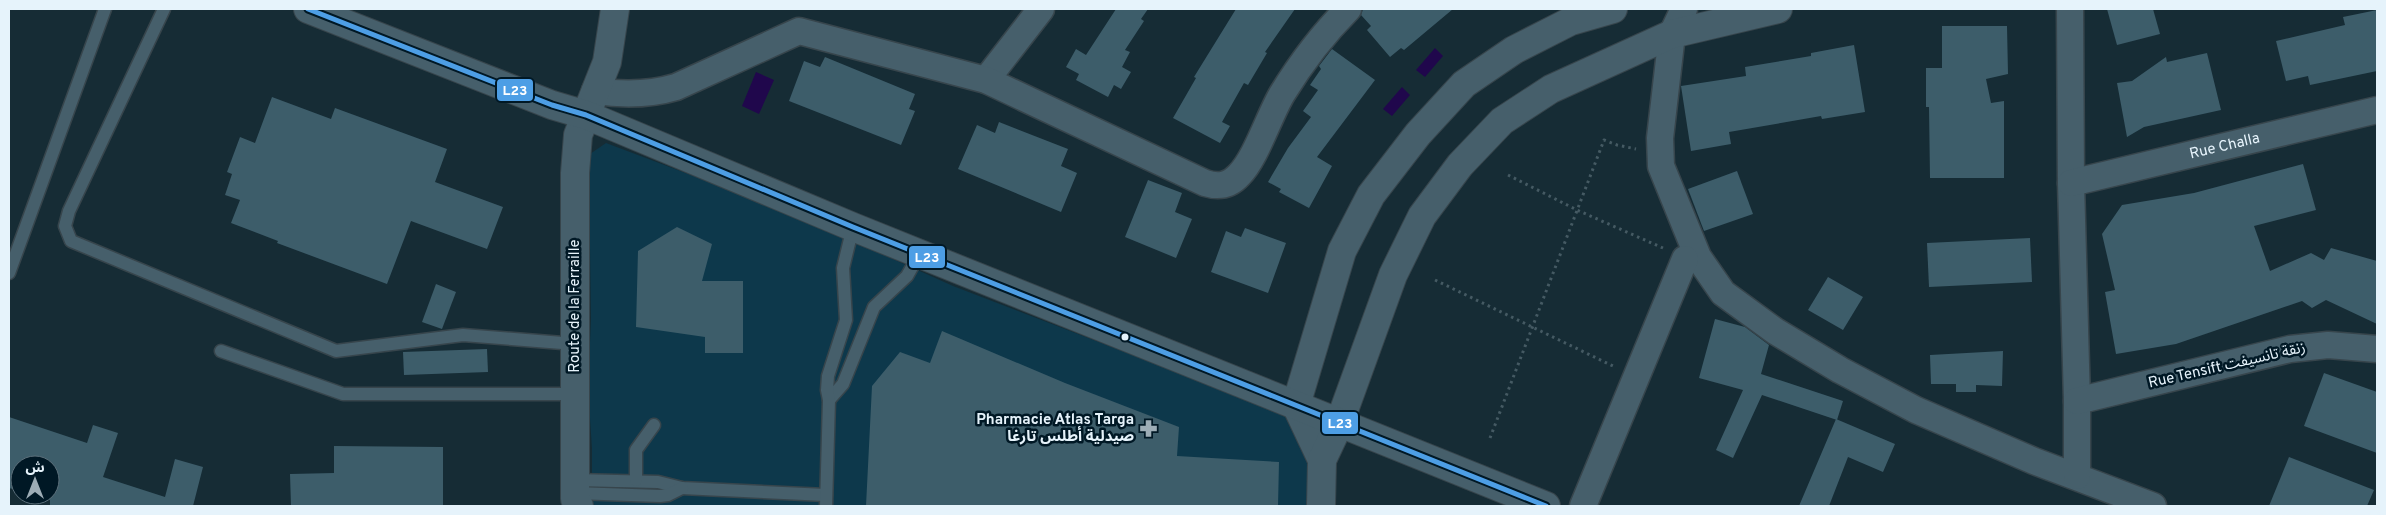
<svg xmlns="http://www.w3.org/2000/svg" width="2386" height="515" font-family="Overpass,'Noto Sans Arabic',sans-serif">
<rect width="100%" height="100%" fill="#162c35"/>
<polygon fill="#0d384b" points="606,143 784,210 953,286 1326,429 1324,506 592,506 592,449 588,388 591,320 589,176 590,154"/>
<g fill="#20074c">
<polygon points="1435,48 1443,56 1425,77 1416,70"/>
<polygon points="756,72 774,80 759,114 742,106"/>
<polygon points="1402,87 1410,95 1392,116 1383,109"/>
</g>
<g fill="#3d5d6a">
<polygon points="1116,9 1148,9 1141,19 1144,21 1125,50 1130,52 1122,67 1131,72 1121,89 1114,85 1108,97 1076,80 1079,74 1066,67 1076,49 1086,55"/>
<polygon points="1236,9 1295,9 1265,52 1267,53 1248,85 1244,83 1222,122 1230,126 1220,143 1173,118 1196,78 1194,77"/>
<polygon points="1363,9 1453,9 1404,50 1401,48 1390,57 1367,30 1371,26 1361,15"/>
<polygon points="2107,9 2153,9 2160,34 2117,45"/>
<polygon points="2377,10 2377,71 2310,85 2308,76 2286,81 2276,41 2345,25 2343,17"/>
<polygon points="1942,26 2007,26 2008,74 1986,79 1991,103 2004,101 2004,178 1930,178 1929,107 1926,107 1926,68 1942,68"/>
<polygon points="1854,45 1865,112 1822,119 1821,116 1729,132 1731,144 1691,151 1681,86 1746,76 1745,67 1811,56 1811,53"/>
<polygon points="1332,49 1375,80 1317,157 1332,166 1309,208 1279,192 1281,189 1268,182 1288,148 1311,117 1303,111 1318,90 1310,85 1321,69 1319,66"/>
<polygon points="2207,53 2221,110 2144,127 2127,137 2117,83 2132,81 2166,57 2167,62"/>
<polygon points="825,57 915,94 909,109 915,111 901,145 789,101 804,61 820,67"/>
<polygon points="272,97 331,119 335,108 447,149 435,182 503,207 487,249 411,221 387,284 277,243 278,241 231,223 240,200 225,195 232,174 227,172 240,137 255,143"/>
<polygon points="999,122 1068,149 1061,166 1077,173 1061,212 958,169 977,125 995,133"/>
<polygon points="2303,164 2316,210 2254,226 2270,271 2311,253 2324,260 2331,248 2377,261 2377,324 2326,300 2312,308 2302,301 2176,344 2116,354 2105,292 2115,290 2102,234 2122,205 2194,193"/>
<polygon points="1737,171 1753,214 1704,231 1688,189"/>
<polygon points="1148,180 1182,193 1175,212 1192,219 1176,258 1125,237"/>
<polygon points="677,227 712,244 702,281 743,281 743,353 705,353 705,337 636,327 638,251"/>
<polygon points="1245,228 1286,243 1268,293 1211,272 1226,231 1241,237"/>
<polygon points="2030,238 2032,282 1929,287 1927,243"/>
<polygon points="1828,277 1863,297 1843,330 1808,310"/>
<polygon points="436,284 456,292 442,329 422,322"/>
<polygon points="1715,319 1745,327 1769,345 1761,374 1843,401 1837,420 1762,395 1733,458 1716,450 1743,390 1699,378"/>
<polygon points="942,331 1065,383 1179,427 1177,456 1279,462 1278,506 866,506 872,386 900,352 930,363"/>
<polygon points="487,349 488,372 404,375 403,352"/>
<polygon points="2003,351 2002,386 1976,385 1976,392 1956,392 1956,384 1931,384 1930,355"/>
<polygon points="2324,373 2377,392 2377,453 2304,426"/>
<polygon points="9,417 87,443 93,425 118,433 103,477 165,497 175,459 203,467 193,506 50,506 50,500 34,495 50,495 50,465 20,465 20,491 9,488"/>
<polygon points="1836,419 1895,444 1883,472 1848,457 1829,506 1799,506"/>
<polygon points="334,446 443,447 443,506 291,506 290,474 334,473"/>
<polygon points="2289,457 2374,490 2367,506 2269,506"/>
</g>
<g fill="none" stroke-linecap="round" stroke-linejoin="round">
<defs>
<g id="service">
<polyline points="164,9 69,211 65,226 71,241 336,351 463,335 575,344"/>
<polyline points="9,273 105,9"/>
<polyline points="221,351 343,394 576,394"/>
<polyline points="829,400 843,384 874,307 907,276 920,253"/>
<polyline points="575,480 658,482 682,488 826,495"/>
<polyline points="636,480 636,450 654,425"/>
<polyline points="575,493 660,496 668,495 682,488"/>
<polyline points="826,506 829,400 827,390 828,376 846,320 843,268 853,227"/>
</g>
<g id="minor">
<polyline points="1684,9 1672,34 1660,138 1661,166 1698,257 1723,293 1775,331 1840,370 1916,410 2034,461 2153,506"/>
<polyline points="2070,9 2071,183 2077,401 2077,476"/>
<polyline points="986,80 1041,9"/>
<path d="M595,91c28,4 54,4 81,-4l123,-56 187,49 219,103c13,4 24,3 34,-8 17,-17 30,-59 43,-81 19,-31 41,-60 66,-85"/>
<path id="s1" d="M2071,183l306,-73"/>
<polyline points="2077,401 2290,349 2328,345 2377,349"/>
<polyline points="1583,506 1685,259"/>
</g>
<g id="tertiary">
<polyline points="1322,460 1296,405 1342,251 1371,195 1418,134 1464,84 1514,50 1571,21 1613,9"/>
<polyline points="579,506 575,499 575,173 578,135 607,62 615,9"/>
<polyline points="1321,506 1322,460 1339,424 1393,275 1422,216 1460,165 1502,121 1551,89 1672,34 1778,9"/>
</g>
<polyline id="secondary" points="308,9 552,105 586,115 853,227 1546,506"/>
</defs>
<use href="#service" stroke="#37454c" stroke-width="15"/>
<use href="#minor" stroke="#37454c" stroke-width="29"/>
<use href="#tertiary" stroke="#37454c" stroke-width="30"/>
<use href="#secondary" stroke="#37454c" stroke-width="30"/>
<g stroke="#455a63" stroke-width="3" stroke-dasharray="2.5 4" stroke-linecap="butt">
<polyline points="1508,175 1577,210 1663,248"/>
<polyline points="1435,280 1615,367"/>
<polyline points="1490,438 1604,140 1617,145 1636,149"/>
</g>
<use href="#service" stroke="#465f6b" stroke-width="12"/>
<use href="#minor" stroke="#465f6b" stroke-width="26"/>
<use href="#tertiary" stroke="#465f6b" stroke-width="28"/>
<use href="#secondary" stroke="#465f6b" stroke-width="28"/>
<defs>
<polyline id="bus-1" points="308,9 552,105 586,115 853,227 1546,506"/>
</defs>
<use href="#bus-1" stroke="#001825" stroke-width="9"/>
<use href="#bus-1" stroke="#4d9ee5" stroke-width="5"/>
</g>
<defs>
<symbol id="pharmacy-bare" viewBox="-9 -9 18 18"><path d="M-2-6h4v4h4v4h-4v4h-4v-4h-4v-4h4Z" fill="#9dadb6" stroke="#001825" stroke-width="2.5" paint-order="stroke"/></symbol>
</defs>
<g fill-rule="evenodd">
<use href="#pharmacy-bare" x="1136" y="416" width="25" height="25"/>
</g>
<circle fill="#e6f3fb" stroke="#001825" stroke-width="2" cx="1125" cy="337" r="4.5"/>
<g text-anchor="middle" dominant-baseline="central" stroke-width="5" stroke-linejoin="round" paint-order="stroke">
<g font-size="15" fill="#e6f3fb" stroke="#001825">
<text stroke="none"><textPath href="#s1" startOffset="158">Rue Challa</textPath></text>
<text transform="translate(575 306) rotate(-90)">Route de la Ferraille</text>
<text transform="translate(2227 366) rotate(-13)">Rue Tensift زنقة تانسيفت</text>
</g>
<g font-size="15" font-weight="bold" fill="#e6f3fb" stroke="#001825" text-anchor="end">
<text x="1134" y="420">Pharmacie Atlas Targa<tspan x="1134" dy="17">صيدلية أطلس تارغا</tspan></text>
</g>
</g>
<g stroke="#001825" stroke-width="2">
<rect x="496" y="78" width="38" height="24" rx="5" fill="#4d9ee5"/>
<rect x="908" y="245" width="38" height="24" rx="5" fill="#4d9ee5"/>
<rect x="1321" y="411" width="38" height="24" rx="5" fill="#4d9ee5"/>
</g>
<g font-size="14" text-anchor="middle" font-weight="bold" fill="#fff">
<text x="515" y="95">L23</text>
<text x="927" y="262">L23</text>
<text x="1340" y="428">L23</text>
</g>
<rect width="2386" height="515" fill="none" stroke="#e6f3fb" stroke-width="20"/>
<g transform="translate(35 480)"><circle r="24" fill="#001825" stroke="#5c707b"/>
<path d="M0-4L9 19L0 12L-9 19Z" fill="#9dadb6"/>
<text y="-8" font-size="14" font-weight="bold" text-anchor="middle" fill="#e6f3fb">ش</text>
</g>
</svg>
